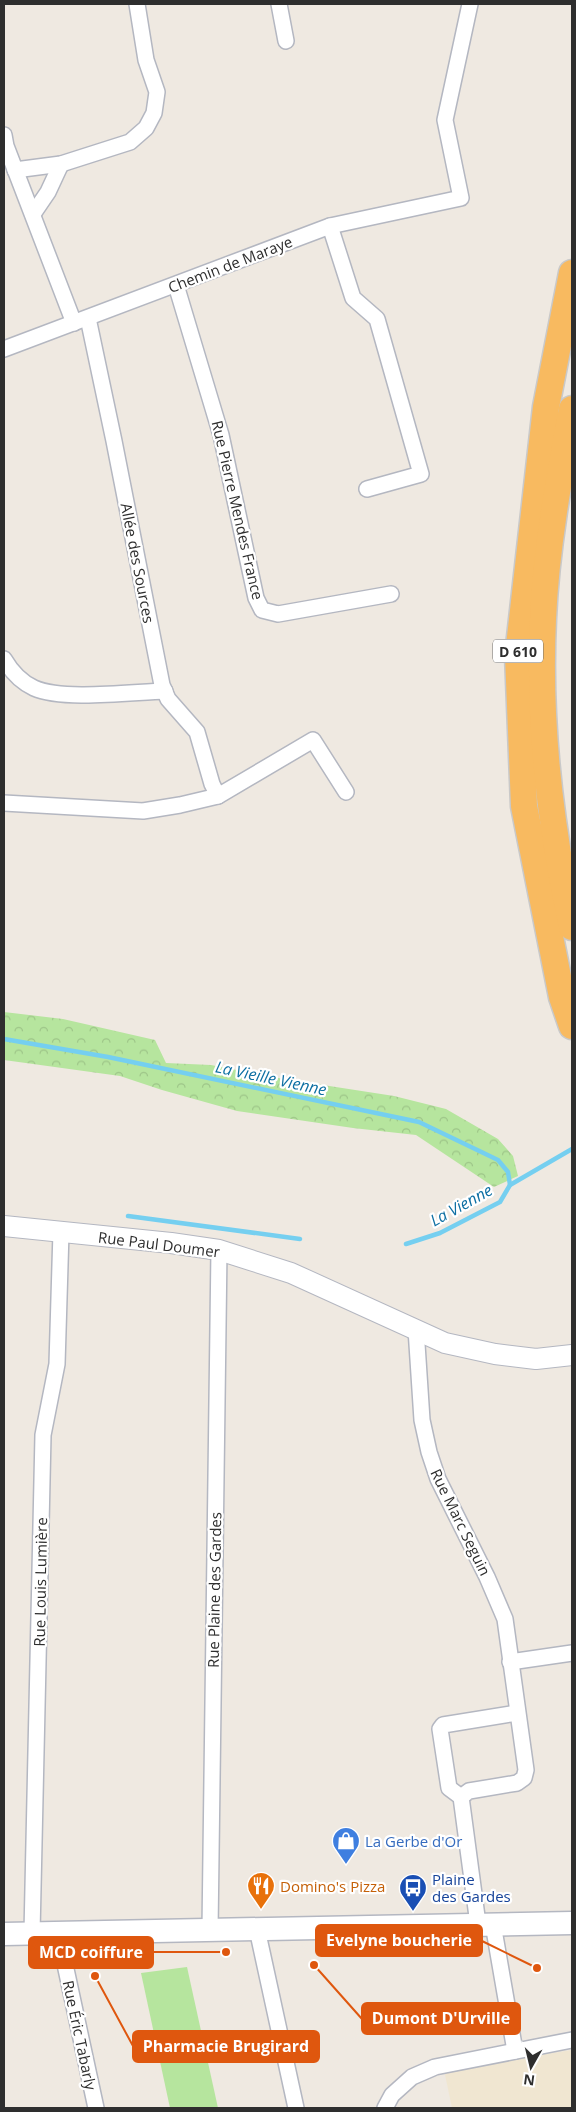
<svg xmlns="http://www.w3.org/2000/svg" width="576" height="2112" font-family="'Open Sans',sans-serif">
<defs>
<pattern id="forest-crowns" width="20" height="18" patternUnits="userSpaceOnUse" patternTransform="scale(1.25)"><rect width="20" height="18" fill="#b6e59e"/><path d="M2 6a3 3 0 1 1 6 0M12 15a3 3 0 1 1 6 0" fill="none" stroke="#9dc588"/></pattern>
</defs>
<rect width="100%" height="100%" fill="#efe9e1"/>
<polygon fill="#f0e6d1" points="572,2050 572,2108 452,2108 444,2070"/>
<polygon fill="#b6e59e" points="187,1967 218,2108 170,2108 141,1973"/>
<polygon fill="url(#forest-crowns)" points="4,1012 63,1019 155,1040 166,1063 211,1065 284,1079 394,1096 446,1109 498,1139 513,1156 518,1176 494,1187 416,1135 353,1128 237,1111 162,1090 120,1076 4,1060"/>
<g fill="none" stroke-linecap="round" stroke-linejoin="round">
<g stroke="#75cff0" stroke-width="4.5">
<polyline points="4,1039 108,1057 419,1122 498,1160 508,1172 510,1185"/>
<polyline points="128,1216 300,1239"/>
<polyline points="406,1244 440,1233 500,1202 510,1185 572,1149"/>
</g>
<defs>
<g id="minor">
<polyline points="279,4 286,41"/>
<polyline points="4,135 6,146 74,323"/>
<polyline points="15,170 61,164 108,149 130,142 146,128 154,113 157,92 146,60 137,4"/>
<polyline points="33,214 48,192 61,164"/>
<polyline points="330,226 353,298 377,319 421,474 367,489"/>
<polyline points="176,285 221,435 256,598 262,610 278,614 391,594"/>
<polyline points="88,318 114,441 162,685 168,699 197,732 212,784 218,796"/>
<polyline points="4,349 330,226 461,198 445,120 470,4"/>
<path d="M4,659c7,12 17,23 30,29 29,13 98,4 131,3"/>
<polyline points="4,803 143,811 180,805 218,796 313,740 346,792"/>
<polyline points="416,1329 422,1420 429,1452 438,1479 487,1577 505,1619 526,1770 524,1778 517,1783 469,1791 461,1797"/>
<polyline points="510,1662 572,1653"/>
<polyline points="478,1924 461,1797 449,1788 440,1729 443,1725 517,1713"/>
<polyline points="493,1924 515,2051"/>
<polyline points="257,1929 296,2108"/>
<polyline points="210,1930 219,1250"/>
<polyline points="58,1932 96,2108"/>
<polyline points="32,1933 43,1435 57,1364 61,1232"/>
<polyline points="385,2108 392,2095 412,2077 435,2067 572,2040"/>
</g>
<polyline id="tertiary" points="4,1226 171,1243 219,1250 291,1273 445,1343 495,1354 536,1359 572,1355"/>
<polyline id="secondary" points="4,1934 572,1923"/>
<g id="trunk">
<polyline points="572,273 546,407 518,655 524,806 562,997 572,1026"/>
<path d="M572,409c-13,69 -26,139 -29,210 -5,104 7,207 29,308"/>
</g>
</defs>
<use href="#minor" stroke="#b4b7c1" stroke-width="18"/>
<use href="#tertiary" stroke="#b4b7c1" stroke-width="22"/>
<use href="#secondary" stroke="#b4b7c1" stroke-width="25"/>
<use href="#trunk" stroke="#c9c9c9" stroke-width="29"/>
<use href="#minor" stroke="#fff" stroke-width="15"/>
<use href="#tertiary" stroke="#fff" stroke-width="20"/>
<use href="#secondary" stroke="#fff" stroke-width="22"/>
<use href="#trunk" stroke="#f8ba60" stroke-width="26"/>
</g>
<defs>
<symbol id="shop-pin" viewBox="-11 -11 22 30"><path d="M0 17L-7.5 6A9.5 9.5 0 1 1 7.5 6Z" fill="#3f7fe0" stroke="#fff"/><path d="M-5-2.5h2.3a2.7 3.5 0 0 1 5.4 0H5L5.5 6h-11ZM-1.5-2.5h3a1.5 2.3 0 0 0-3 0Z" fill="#fff"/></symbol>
<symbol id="restaurant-pin" viewBox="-11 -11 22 30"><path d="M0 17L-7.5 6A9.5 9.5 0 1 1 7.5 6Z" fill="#e8710a" stroke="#fff"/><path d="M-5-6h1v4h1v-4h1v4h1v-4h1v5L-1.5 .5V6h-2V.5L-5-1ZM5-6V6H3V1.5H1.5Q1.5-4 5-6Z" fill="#fff"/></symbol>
<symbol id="bus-pin" viewBox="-11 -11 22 30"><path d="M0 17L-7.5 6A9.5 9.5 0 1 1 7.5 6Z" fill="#1a4fb4" stroke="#fff"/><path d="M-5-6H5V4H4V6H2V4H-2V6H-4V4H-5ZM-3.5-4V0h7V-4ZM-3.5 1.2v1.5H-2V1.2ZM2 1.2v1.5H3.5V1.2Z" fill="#fff"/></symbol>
</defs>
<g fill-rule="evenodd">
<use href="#shop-pin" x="330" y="1825" width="32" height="43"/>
<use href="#restaurant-pin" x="245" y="1870" width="32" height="43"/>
<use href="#bus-pin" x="397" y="1872" width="32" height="43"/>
</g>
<g text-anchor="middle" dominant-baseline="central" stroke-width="4.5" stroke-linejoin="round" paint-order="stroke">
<rect fill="#fff" stroke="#6d6d6d" stroke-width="1" x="493" y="639.5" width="50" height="23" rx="4"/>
<g font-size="14" font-weight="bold" fill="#2e2e2e">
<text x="518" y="651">D 610</text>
</g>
<g font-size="15" fill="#2e2e2e" stroke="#fff">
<text transform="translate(230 264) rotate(-21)">Chemin de Maraye</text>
<text transform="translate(238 510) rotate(77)">Rue Pierre Mendes France</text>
<text transform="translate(138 563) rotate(79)">Allée des Sources</text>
<text transform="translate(159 1244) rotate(7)">Rue Paul Doumer</text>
<text transform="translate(461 1522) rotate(64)">Rue Marc Seguin</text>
<text transform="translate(40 1582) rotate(-89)">Rue Louis Lumière</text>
<text transform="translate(214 1590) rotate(-89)">Rue Plaine des Gardes</text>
<text transform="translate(80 2035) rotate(78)">Rue Éric Tabarly</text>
</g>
<g font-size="15" fill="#366cbe" stroke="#fff" text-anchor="start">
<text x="365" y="1841">La Gerbe d'Or</text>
</g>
<g font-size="15" fill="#164399" stroke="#fff" text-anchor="start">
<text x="432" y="1879">Plaine<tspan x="432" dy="17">des Gardes</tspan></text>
</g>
<g font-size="15" fill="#c56008" stroke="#fff" text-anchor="start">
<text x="280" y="1886">Domino's Pizza</text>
</g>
<g font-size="16" font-style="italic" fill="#0d6fa3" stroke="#fff">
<text transform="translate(271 1078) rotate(12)">La Vieille Vienne</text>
<text transform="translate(461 1205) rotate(-29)">La Vienne</text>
</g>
</g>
<path fill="none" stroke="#df570e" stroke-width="2" d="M537 1968L482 1941M226 1952L153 1952M314 1965L362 2019M95 1976L133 2046"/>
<g fill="#df570e" stroke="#fff" stroke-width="2">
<circle cx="537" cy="1968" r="5"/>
<circle cx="226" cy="1952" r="5"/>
<circle cx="314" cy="1965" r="5"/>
<circle cx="95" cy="1976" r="5"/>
</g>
<g fill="#df570e" stroke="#df570e" stroke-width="2">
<rect x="316" y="1925" width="166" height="31" rx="5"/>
<rect x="29" y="1937" width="124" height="31" rx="5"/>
<rect x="362" y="2003" width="158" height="31" rx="5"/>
<rect x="133" y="2031" width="186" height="31" rx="5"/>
</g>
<g font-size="16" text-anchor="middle" font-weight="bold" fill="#fff">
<text x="399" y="1946">Evelyne boucherie</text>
<text x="91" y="1958">MCD coiffure</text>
<text x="441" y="2024">Dumont D'Urville</text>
<text x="226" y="2052">Pharmacie Brugirard</text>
</g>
<rect width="576" height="2112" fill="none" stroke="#2e2e2e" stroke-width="10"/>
<g transform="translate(531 2067) rotate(188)" stroke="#ffffff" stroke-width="4" paint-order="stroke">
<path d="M0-4L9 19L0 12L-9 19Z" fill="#2e2e2e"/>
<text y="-8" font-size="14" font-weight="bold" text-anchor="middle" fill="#2e2e2e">N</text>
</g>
</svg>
